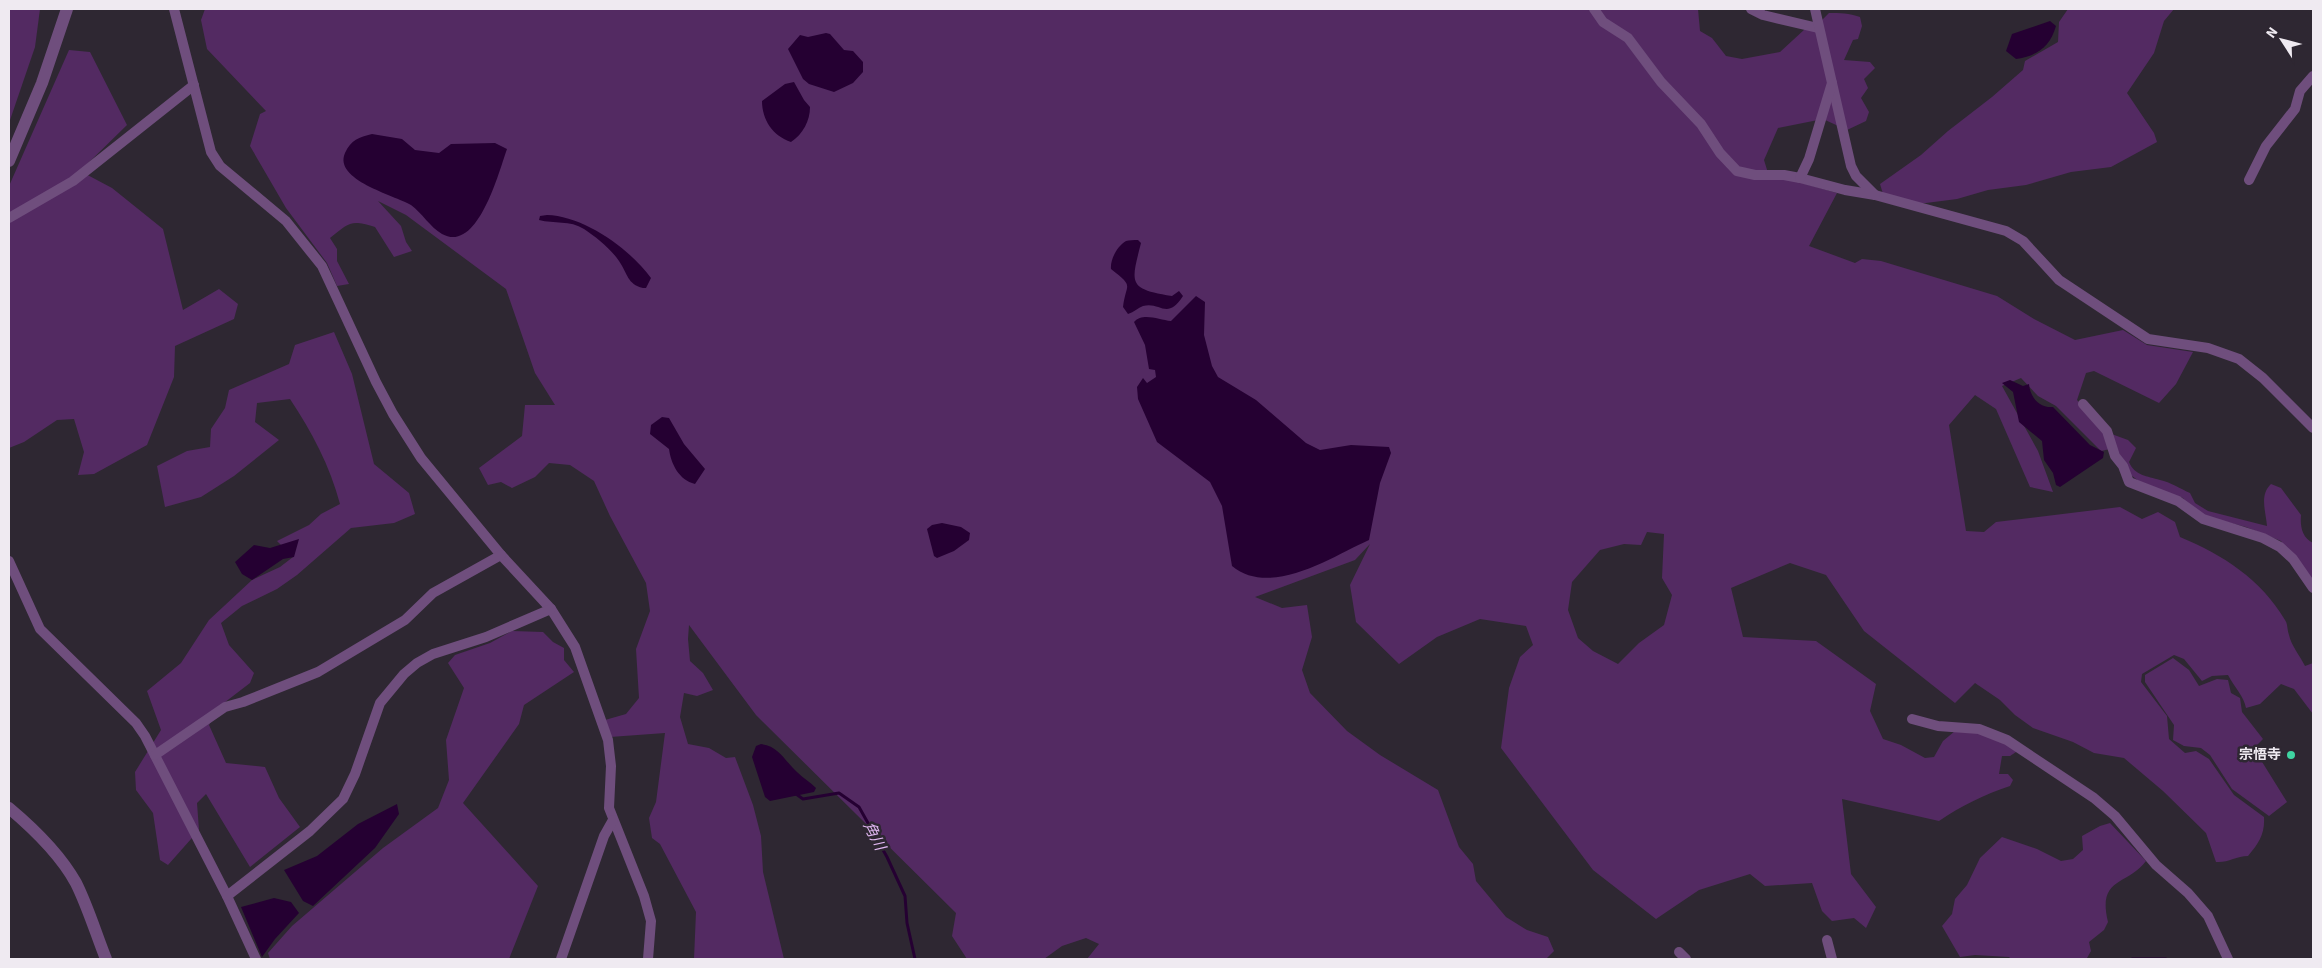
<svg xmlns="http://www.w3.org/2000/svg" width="2322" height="968" font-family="'Source Sans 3','Noto Sans JP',sans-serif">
<rect width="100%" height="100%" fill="#2e2732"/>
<g fill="#532a62" fill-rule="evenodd">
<polygon points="9,9 40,9 35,47 9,123"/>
<path d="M205,9h1493l2,22 12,7 14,18 16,3 38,-7 25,-23 17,-9 7,-7c11,0 20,0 31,4l2,9 -4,13 -5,1 -9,20 26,2 5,6 -11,11 4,9 -7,10 8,14 -3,9 -19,9 -24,-11 -45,9 -14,32 4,13 69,20 -28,53 46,17 7,-4 19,2 116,35 37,23 41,21 48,-10 24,15 46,7 -17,32 -17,19 -65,-32 -8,2 -9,27 29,32 22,8 8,8 -7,14c6,14 18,14 31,18 10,2 21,9 30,13l5,10 13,8 59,15c-1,-14 -8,-31 4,-42l10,4 20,27c-1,11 1,23 12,28v49l-32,-51 -35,-14 -42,-11 -14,-8 -7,-10 -42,-15 -10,-8 -21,-26 -9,2 -45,-45 -18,-10 -17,-18 -19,8 36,65 15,41 -23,-5 -34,-78 -21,-14 -26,30 17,106 18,1 12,-10 124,-15 22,12 16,-7 17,10 5,15c43,18 81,42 105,83 3,4 2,10 4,15 2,10 11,21 16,31l8,-3v51l-19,-25 -13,-5 -21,20 -14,4c-2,-12 -12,-21 -18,-33l-16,1 -10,5 -18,-22 -10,-4 -32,19 -1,8 26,34 2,23 16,14 11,-2 13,8 25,36 30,22c1,17 -5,26 -16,39 -12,0 -20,7 -32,6l-10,-29 -43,-42 -39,-33 -30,-5 -21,-11 -40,-14 -18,-13 -15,-15 -25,-17 -20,20 -91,-72 -38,-56 -36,-12 -59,25 12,49 73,4 60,43 -6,27 13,28 18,6 24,13 9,-1 9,-16 12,-10 23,1 41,18 -9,6h-8l-3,18h9l5,6 -3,6c-25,8 -49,20 -71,35l-97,-22 9,75 25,33 -10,21 -12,-10 -22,3 -10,-10 -10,-28 -47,3 -15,-12 -51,16 -43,29 -63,-49 -92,-122 8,-60 11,-31 13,-12 -7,-19 -46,-7 -43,18 -38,27 -43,-42 -6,-37 20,-41 -15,16 -100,37 27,11 25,-3 5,32 -10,33 8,23 37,38 33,24 58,35 21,57 14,17 3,17 30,36 21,13 21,7 6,14 -8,8h-459l12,-15 -13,-6 -24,8 -18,13h-77l-15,-23 4,-23 -200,-198 -67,-90 -1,14 2,22 13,12 10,17 -16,6 -13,-3 -4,24 8,27 21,4 17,10 9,-1 18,48 8,31 2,36 21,87h-90l2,-47 -36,-68 -8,-6 -3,-20 7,-16 9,-69 -55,4 -5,-17 21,-6 13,-16 -3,-49 14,-38 -4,-28 -36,-67 -16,-35 -24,-16 -21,-2 -14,14 -23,11 -11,-6 -13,3 -9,-17 43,-32 3,-31h30l-20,-32 -29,-84 -100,-74 -28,-14 23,25 5,16 6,9 -18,6 -19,-30c-25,-8 -26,-4 -45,11l7,11v12l12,23 -12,2 -10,-23 -41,-55 -36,-62 10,-32 6,-3 -59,-62 -6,-29zM1647,532l17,2 -2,44 10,17 -8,30 -25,18 -21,21 -25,-13 -15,-13 -10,-28 4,-28 28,-32 24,-6 17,1z"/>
<polygon points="2068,9 2174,9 2164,21 2154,53 2127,93 2154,133 2157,142 2111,167 2071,172 2026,185 1988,190 1957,199 1926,203 1911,203 1883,194 1880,184 1921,155 1948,131 1992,97 2023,70 2025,61 2058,42 2059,22"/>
<polygon points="69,50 90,52 127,125 80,171 112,188 163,229 183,310 219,289 238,304 234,319 175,346 174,377 147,445 94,474 78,475 84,452 74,419 57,420 24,442 9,448 9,186"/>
<path d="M334,332l18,42 22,90 35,29 6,21 -21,9 -43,5 -54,47 -20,14 -35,17 -21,17 8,22 25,28 -4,10 -30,23 -11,19 17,38 39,4 14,31 21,29 -50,40 -44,-73 -9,9 2,27 -31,35 -8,-5 -7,-47 -17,-23 -1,-18 26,-42 -14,-39 34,-28 28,-43 43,-40 28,-13 13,-10 -16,-16 32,-16 12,-11 19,-10c-10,-38 -28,-72 -50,-105l-33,4 -2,19 24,18 -45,36 -33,21 -36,10 -8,-41 30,-15 23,-4 1,-18 14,-21 4,-18 60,-26 6,-19z"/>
<polygon points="512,631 543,632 553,642 564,648 564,660 574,672 524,705 519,724 463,803 538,886 509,959 270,959 268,953 292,926 383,848 438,808 449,780 446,740 464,688 448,663 455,655 490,643"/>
<polygon points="2173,658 2189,670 2199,686 2217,679 2228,680 2231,693 2240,698 2242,712 2263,739 2251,751 2259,757 2287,802 2269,816 2232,789 2210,755 2201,748 2184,746 2173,740 2174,725 2145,682 2145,675"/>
<path d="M2110,823l36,38c-19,25 -49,16 -38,61l-4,8 -15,12 2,9 -4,7 -76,1 -2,-2 -34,-2 -15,2 -18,-31 10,-12 3,-15 12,-14 13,-27 22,-21 35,12 24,12 12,-2 10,-9 -1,-14 18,-10z"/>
</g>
<g fill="#250032">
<path d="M2050,21l6,5c-6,21 -19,30 -40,33l-10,-8 6,-17z"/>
<polygon points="826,33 830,34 844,50 853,51 863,62 863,72 853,83 834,92 809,84 803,79 788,49 800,35 808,37"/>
<path d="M794,82l10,18 6,7c0,14 -7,27 -19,35 -18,-6 -29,-22 -29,-41l23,-17z"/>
<path d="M372,134l30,5 13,11 24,3 12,-9 44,-1 12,6c-8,22 -29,105 -65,85 -12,-7 -20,-21 -31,-29 -17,-10 -78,-25 -66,-52 6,-13 14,-16 27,-19z"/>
<path d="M547,215c37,1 83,34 104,63l-5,10h-3c-16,-4 -15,-14 -24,-27 -8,-12 -23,-24 -35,-32 -14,-9 -30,-5 -45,-9l1,-4z"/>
<path d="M1138,240l3,3c-10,40 -14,46 31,53l7,-5 4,5c-16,25 -23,5 -40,10 -5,2 -9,6 -15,8l-5,-7c3,-25 12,-19 -12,-38 -1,-9 6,-23 15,-28 3,-1 8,-1 12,-1z"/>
<path d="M1196,296l9,6 -1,33 8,31 6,11 38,23 50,43 14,7 31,-5 38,2 2,6 -11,30 -11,57c-38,17 -98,58 -137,26l-10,-60 -12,-24 -53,-40 -19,-43 -1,-12 6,-9 4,5 9,-6 -1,-7 -6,-1 -4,-24 -11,-23c9,-10 25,-2 37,-1z"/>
<path d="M2010,380l13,6 6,-2c1,13 10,24 24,23l37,38 14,7 -1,6 -43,29 -4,-2 -3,-12 -9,-13 -2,-19 -23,-19 -6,-30 -11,-9z"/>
<path d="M662,417l7,1 15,26 21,25 -10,15c-16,-4 -24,-20 -26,-35l-19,-15 1,-9z"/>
<polygon points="942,523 961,527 970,533 969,540 954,551 937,558 934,556 927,529 932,525"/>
<polygon points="299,539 294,557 283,559 252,580 242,574 235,562 254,545 270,548"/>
<path d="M761,744c18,2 23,16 36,28 6,6 13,10 19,16l-2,4 -44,9 -5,-4 -13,-40 4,-11z"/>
<polygon points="397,804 399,814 375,848 313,906 303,901 284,870 317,856 358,824"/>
<polygon points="274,898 291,902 299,913 275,939 262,957 241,907"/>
</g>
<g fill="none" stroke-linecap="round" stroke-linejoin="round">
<g stroke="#250032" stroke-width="3">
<polyline points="796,794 803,799 839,793 859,807 887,857 905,896 907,923 915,959"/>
<polyline points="2132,959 2166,959"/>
</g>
<g stroke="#6f4e7d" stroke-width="10">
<polyline points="174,9 211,152 220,166 286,221 322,266 376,382 393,414 421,458 501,555 551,609 575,647 608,740 611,766 609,808 644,896 651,921 648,959"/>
<polyline points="1594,9 1603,22 1628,38 1661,82 1701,124 1720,153 1737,171 1755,175 1784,175 1800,178 1845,190 1875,195 2006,231 2023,241 2059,280 2148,339 2208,348 2239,359 2263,378 2313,428"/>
<polyline points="1751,9 1763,15 1818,28"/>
<polyline points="1832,83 1851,166 1856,176 1875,195"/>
<polyline points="1800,178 1809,159 1832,83 1815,9"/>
<polyline points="2249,180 2266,146 2295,109 2300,91 2313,76"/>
<polyline points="9,218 73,181 194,85"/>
<polyline points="2083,404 2107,431 2115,456 2123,466 2129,482 2178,501 2203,519 2263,538 2280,547 2293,559 2313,588"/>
<polyline points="9,561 40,629 136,723 145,736 227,896 256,959"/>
<polyline points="1912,719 1938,726 1979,729 2007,740 2094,798 2115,816 2156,865 2188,893 2208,916 2228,959"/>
<polyline points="155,755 225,707 243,702 318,672 405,620 433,593 501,555"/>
<polyline points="227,896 310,831 343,799 355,774 380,703 404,674 417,663 433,654 486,637 551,609"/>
<polyline points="1827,940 1832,959"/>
<polyline points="1679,952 1686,959"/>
<polyline points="561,959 604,836 613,820"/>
</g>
<g stroke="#6f4e7d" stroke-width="12">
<polyline points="9,161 42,83 67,9"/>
<path d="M9,808c25,21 51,46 67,75 12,24 20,51 30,76"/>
</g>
</g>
<circle fill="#3fd4a2" stroke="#2e2732" stroke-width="2" cx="2291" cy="755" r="5"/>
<g text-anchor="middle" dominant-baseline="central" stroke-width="5" stroke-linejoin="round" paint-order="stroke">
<g font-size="14" font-weight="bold" fill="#efeaf1" stroke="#2e2732" text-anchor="end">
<text x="2281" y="755">宗悟寺</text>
</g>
<g font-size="15" font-style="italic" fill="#e1b7f2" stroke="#2e2732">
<text transform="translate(874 836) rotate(63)">角川</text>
</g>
</g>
<rect width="2322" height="968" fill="none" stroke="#efeaf1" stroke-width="20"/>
<g transform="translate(2282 40) rotate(306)" stroke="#2e2732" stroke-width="4" paint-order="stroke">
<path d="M0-4L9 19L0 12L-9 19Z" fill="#efeaf1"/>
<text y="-8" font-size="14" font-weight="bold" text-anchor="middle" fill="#efeaf1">N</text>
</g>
</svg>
